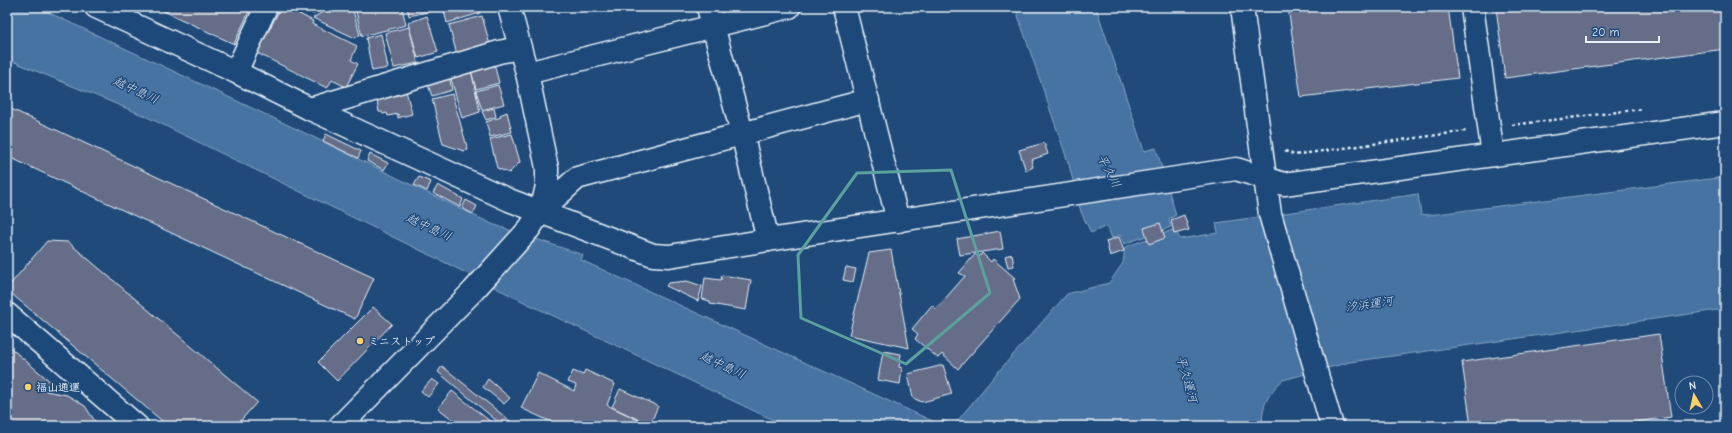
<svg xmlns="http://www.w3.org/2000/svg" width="1732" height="433" font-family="'Comic Neue','Klee One',sans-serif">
<rect width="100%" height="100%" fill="#1f4a7a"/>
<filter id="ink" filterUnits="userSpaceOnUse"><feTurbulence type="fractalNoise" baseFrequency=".025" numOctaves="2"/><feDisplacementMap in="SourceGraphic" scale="8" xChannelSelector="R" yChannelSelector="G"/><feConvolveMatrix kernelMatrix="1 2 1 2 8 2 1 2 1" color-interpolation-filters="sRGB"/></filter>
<g filter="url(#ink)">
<g fill="#4773a2" stroke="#87a5c4">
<path d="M7,7h30l270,127 185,90 91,31 -2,5 358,164 3,-4 12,5 43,-52 70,-79 42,-11 14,-20 2,-16 50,-18 5,10 38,-6 -2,-10 202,-29 3,20 8,1 296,-38v132l-375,53 -67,18c-14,12 -23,27 -20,46h-477l-264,-125 -82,-41 -295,-144 -138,-57z"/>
<polygon points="1015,7 1096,7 1144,151 1156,148 1176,215 1169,219 1171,227 1124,244 1120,235 1112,238 1107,226 1091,233 1081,212 1069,165"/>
</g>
<g fill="#656d88" stroke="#e8f1f8">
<polygon points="155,7 251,7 234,44"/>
<polygon points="281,7 286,7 313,21 312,24 357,46 351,60 358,64 346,87 332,80 327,88 257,53"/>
<polygon points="297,7 317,7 314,14"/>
<polygon points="331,7 352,7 360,35 355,38 313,18"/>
<polygon points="355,7 402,7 406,25 362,36"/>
<polygon points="407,7 431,7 432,11 409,16"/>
<polygon points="458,7 479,7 480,13 447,23 444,11"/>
<polygon points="716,7 738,7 717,12"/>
<polygon points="1288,7 1448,7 1458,78 1301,97"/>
<polygon points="1496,7 1725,7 1725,49 1505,78"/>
<polygon points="427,16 438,52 418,58 408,23"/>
<polygon points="482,16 490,45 457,55 449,25"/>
<polygon points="409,27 418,63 394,68 385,33"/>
<polygon points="381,34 388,68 372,71 366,38"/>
<polygon points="494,63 499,83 476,89 471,70"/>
<polygon points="471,70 480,112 462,118 450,75"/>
<polygon points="449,76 452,90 432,96 427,82"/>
<polygon points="498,85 504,104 482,110 476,91"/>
<polygon points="405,87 412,114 398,118 398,114 388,116 387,113 383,114 382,112 379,112 376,95"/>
<polygon points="452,94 468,150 464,151 443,144 432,99"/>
<polygon points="7,107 374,278 355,319 7,156"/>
<polygon points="494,108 496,117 486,120 482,111"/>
<polygon points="507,112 512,132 490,137 486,122 501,117 500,115"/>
<polygon points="326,134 361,151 358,158 323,141"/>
<polygon points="512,134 520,162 509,173 497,168 490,139"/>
<polygon points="1044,143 1048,154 1031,160 1033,167 1026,171 1019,150"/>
<polygon points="370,154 388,163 384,170 367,161"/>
<polygon points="419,177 431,182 427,191 414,185"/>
<polygon points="438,185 463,199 460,207 433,193"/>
<polygon points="466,200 477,206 473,214 462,208"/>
<polygon points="1184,215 1189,230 1174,234 1171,220"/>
<polygon points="1160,223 1165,238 1149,244 1144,228"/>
<polygon points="1000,231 1003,249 960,255 957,239"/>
<polygon points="1119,237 1124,251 1110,256 1106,241"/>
<polygon points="47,241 68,242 257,402 236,426 168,426 7,290 7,288"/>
<polygon points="891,250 909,348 849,335 869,253"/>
<polygon points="976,253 979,257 982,253 991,262 993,259 1015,278 1013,279 1020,299 958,369 942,354 938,358 915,339 918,334 912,329 932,305 936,309 965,276 959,273"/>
<polygon points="1012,254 1014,266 1008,267 1005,256"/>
<polygon points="846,267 856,269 853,282 843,280"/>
<polygon points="722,275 751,280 746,310 710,304 710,301 702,299 705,278 721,280"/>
<polygon points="687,281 702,286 698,301 666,286 668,283"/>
<polygon points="373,307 392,324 337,381 318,362"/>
<polygon points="1659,334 1671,417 1606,426 1471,426 1462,362"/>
<polygon points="7,345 52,383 46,391 67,395 85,406 98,426 7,426"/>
<polygon points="883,351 901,354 899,367 902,368 900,384 878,380"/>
<polygon points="943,365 952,394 922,402 913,398 908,374"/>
<polygon points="442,366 515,425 514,426 503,426 438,372"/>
<polygon points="585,370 615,384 607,405 650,426 560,426 521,408 538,373 574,391 576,385 568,382 573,371 583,375"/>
<polygon points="432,379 439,384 428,397 421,391"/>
<polygon points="488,379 510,398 504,404 483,387"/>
<polygon points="620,389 658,406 650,425 612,407"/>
<polygon points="452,391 496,426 461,426 438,408"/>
</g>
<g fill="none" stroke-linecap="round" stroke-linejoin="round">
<defs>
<g id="minor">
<polyline points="96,7 236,72 310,109 509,200 653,255 669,256 768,240 1236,169 1284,184 1725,123"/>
<polyline points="708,7 742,133 768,240"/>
<polyline points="844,7 898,221"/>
<polyline points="1242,7 1270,214 1332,426"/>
<polyline points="1472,7 1493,155"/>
<polyline points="236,72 266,7"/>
<polyline points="527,73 789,7"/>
<polyline points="310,109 499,52 519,48"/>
<polyline points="541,211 577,178 868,100"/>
<polyline points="7,314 137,426"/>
<polyline points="340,426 473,291 529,229 541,211 547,186 547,168 527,73 509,7"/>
</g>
</defs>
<use href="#minor" stroke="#e8f1f8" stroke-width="25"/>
<g stroke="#e8f1f8" stroke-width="2.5" stroke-dasharray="3 3" stroke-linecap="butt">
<polyline points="1512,125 1642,109"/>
<polyline points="1285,151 1294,155 1466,131"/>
<polyline points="1700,426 1725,422"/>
</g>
<use href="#minor" stroke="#1f4a7a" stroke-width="22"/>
</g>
</g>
<path fill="none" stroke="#5ba19e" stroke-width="3" stroke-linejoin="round" d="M951,170l39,123 -84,71 -105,-46 -3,-63 59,-82z"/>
<g fill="#ffd166" stroke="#1f4a7a" stroke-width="1.5">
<circle cx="360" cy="341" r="4"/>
<circle cx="28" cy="387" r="4"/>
</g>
<g text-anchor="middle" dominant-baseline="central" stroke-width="3" stroke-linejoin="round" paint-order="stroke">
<g font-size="11" font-weight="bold" fill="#e8f1f8" stroke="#1f4a7a" text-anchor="start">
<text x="368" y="341">ミニストップ</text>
<text x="36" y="387">福山通運</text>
</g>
<g font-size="12" font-style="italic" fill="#d0deeb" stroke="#1f4a7a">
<text transform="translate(136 90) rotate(25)">越中島川</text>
<text transform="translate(1109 171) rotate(62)">平久川</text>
<text transform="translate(429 227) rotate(25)">越中島川</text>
<text transform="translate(1369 304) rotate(-8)">汐浜運河</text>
<text transform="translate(723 365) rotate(25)">越中島川</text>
<text transform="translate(1187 379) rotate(74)">平久運河</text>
</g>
</g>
<rect width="1732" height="433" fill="none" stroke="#1f4a7a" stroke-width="24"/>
<rect x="12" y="12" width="1708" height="409" fill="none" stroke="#e8f1f8" stroke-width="1.5" filter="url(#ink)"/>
<g transform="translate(1694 395) rotate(351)"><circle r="19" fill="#1f4a7a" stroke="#6f8dac"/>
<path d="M0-3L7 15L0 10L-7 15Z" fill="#ffd166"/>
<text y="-6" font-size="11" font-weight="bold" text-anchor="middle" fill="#e8f1f8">N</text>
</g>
<path d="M1586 36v6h73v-6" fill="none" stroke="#e8f1f8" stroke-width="2"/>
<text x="1592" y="36" font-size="12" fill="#e8f1f8" stroke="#1f4a7a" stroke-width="3" paint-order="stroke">20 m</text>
</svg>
